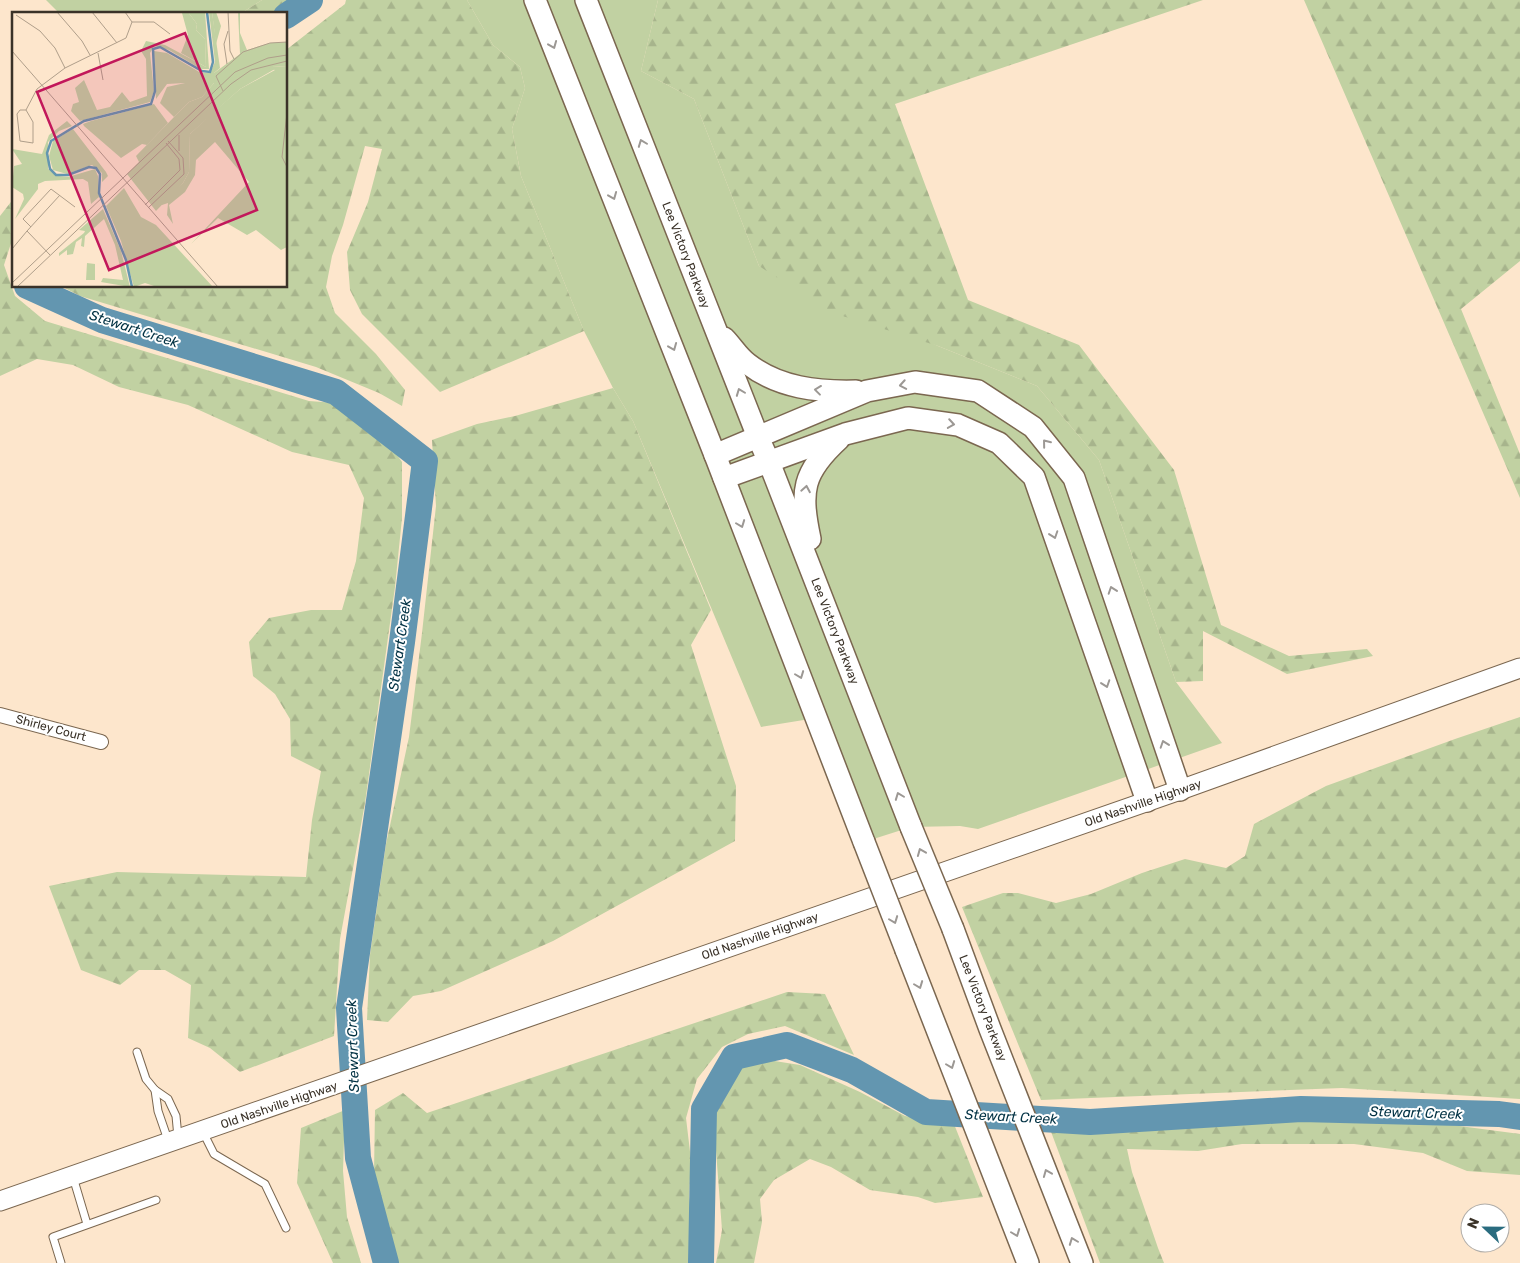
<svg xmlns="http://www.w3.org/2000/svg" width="1520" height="1263" font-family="Rubik,sans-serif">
<defs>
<pattern id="forest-firs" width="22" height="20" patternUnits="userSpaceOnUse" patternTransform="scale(1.25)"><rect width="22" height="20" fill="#c1d1a2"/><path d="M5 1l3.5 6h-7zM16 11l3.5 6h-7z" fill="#a7b48c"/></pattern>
</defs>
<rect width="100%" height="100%" fill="#fde6cc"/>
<g fill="#c1d1a2">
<polygon points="46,0 262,0 240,14 60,14"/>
<polygon points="467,0 658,0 641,71 694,99 759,266 938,346 1037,386 1099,460 1176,682 1222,743 978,829 960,826 911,827 864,842 816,718 761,727 633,421 613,388 584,331 521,176 512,129 525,88 520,67 493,45"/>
</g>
<g fill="url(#forest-firs)">
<polygon points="262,0 296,0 277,14 240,14"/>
<polygon points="346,0 467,0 493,45 520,67 525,88 512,129 521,176 584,331 440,392 362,314 350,290 347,252 368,202 382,149 365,146 343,225 332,256 326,287 335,313 376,354 405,390 402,406 379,393 316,367 80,296 61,286 286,286 286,50 345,4"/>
<polygon points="658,0 1203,0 895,104 968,300 1079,345 1174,470 1221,625 1289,656 1367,649 1373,656 1287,674 1203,631 1203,681 1176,682 1099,460 1037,386 938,346 833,313 759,266 694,99 641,71"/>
<polygon points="1304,0 1520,0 1520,261 1461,309 1520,454 1520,498"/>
<polygon points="14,198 14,234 4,265 15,296 45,321 309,401 336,403 383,435 402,462 402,518 395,587 365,803 340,939 334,1036 240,1072 210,1048 188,1038 191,985 165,970 139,970 120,985 81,970 49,886 117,872 306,877 312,820 321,771 291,756 290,719 275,694 253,676 249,642 269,618 311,610 342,610 356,561 364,498 349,465 292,452 188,405 119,387 73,365 37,359 0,376 0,216"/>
<polygon points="613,388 633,421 711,610 691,645 736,786 735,841 553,941 441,991 413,996 388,1022 367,1020 370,955 386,844 409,737 422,633 436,506 432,440 477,424 515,416"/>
<polygon points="1520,717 1520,1099 1342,1088 1041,1100 962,907 1003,893 1018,893 1056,903 1091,894 1142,873 1185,859 1226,868 1245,856 1254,824 1326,786 1455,739"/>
<polygon points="787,992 825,994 854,1055 785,1026 748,1034 722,1047 697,1079 686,1118 691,1160 689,1197 695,1245 693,1263 397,1263 374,1173 375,1110 403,1093 427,1113"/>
<polygon points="762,1059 800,1065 860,1092 905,1116 954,1124 983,1197 935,1203 918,1197 870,1190 831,1167 810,1159 774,1180 760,1199 762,1222 754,1263 716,1263 722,1230 713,1111 735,1070"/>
<polygon points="345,1110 343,1171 347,1217 361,1263 333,1263 297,1183 301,1128"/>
<polygon points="1285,1118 1414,1120 1520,1134 1520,1175 1467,1171 1423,1153 1354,1144 1242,1144 1198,1151 1127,1149 1132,1172 1158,1248 1164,1263 1100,1263 1050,1129 1194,1127"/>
</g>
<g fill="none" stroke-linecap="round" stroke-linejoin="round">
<g stroke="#6396b0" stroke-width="26">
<polyline points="286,16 310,0"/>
<polyline points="27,286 102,320 336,392 425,461 402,642 349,1008 358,1158 386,1263"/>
<polyline points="701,1263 704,1109 734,1057 787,1045 852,1070 926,1112 1090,1122 1301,1109 1499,1114 1520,1117"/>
</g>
<defs>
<g id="service">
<polyline points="137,1052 146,1079 155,1090 168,1099 176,1116 178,1137"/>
<polyline points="155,1090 158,1111 168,1140"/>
<polyline points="203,1132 214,1154 265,1184 286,1228"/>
<polyline points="73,1177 87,1224"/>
<polyline points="61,1263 53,1237 156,1200"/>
</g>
<polyline id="minor" points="0,715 101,742"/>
<polyline id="secondary" points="0,1201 1180,790 1520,668"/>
<g id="primary">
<polyline points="535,0 715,455 864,842"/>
<polyline points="586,0 758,437 769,462 911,827"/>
<path d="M724,338c8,8 15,20 24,26 31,24 70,28 108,27"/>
<polyline points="715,455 867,391 915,382 978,391 1033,427 1074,478 1180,790"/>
<polyline points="724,478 845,434 908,418 958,425 999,443 1034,477 1147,801"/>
<path d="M810,539c-10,-48 -8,-66 29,-100"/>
<polyline points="953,929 990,1029 1082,1263"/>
<polyline points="906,950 1028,1263"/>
</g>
</defs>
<use href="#service" stroke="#7b6750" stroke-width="9"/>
<use href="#minor" stroke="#7b6750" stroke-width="16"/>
<use href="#secondary" stroke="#7b6750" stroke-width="21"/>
<use href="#primary" stroke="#7b6750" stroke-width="24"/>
<use href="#service" stroke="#fff" stroke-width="7"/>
<use href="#minor" stroke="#fff" stroke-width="14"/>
<use href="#secondary" stroke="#fff" stroke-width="19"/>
<use href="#primary" stroke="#fff" stroke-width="21"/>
<defs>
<g id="primary-bridge">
<polyline points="911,827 953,929"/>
<polyline points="864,842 906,950"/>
</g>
</defs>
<use href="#primary-bridge" stroke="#7b6750" stroke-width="24" stroke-linecap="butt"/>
<use href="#primary-bridge" stroke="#fff" stroke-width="21"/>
</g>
<defs><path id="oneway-chevron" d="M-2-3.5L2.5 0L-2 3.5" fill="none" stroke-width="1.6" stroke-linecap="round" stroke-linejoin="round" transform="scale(1.25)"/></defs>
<g stroke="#9c9894">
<use href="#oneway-chevron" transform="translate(553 45) rotate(68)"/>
<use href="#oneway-chevron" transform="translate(642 143) rotate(-111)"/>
<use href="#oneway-chevron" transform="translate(613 196) rotate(68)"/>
<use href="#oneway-chevron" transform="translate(673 347) rotate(68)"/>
<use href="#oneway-chevron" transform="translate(903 385) rotate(170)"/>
<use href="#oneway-chevron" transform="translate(818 390) rotate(-173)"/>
<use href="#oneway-chevron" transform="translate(740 392) rotate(-111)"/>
<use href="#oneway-chevron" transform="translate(951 424) rotate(9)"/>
<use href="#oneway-chevron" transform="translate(1046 443) rotate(-129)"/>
<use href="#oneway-chevron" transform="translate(806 489) rotate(-80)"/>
<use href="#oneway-chevron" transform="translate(741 524) rotate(69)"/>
<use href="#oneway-chevron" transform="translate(1054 535) rotate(71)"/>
<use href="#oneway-chevron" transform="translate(1112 590) rotate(-109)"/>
<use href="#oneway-chevron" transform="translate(800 675) rotate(69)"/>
<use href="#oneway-chevron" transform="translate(1106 684) rotate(71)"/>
<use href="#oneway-chevron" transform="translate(1164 744) rotate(-109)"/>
<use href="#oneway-chevron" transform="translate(899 796) rotate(-111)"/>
<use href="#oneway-chevron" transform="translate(921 852) rotate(-112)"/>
<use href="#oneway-chevron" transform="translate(894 920) rotate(69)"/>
<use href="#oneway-chevron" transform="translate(919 985) rotate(69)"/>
<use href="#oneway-chevron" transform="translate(951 1065) rotate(69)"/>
<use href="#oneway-chevron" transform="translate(1047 1173) rotate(-112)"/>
<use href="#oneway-chevron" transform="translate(1016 1233) rotate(69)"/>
<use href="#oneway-chevron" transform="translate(1073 1241) rotate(-111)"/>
</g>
<g text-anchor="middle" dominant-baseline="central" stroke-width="4" stroke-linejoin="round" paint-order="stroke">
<g font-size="12" fill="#3a3228" stroke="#fff">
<text transform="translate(686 255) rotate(69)">Lee Victory Parkway</text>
<text transform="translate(835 631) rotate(69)">Lee Victory Parkway</text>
<text transform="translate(51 728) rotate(15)">Shirley Court</text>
<text transform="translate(1143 803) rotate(-19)">Old Nashville Highway</text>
<text transform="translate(760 936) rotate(-19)">Old Nashville Highway</text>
<text transform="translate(983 1008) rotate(69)">Lee Victory Parkway</text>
<text transform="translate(279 1105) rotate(-19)">Old Nashville Highway</text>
</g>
<g font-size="14" font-style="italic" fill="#013143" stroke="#fff">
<text transform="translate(134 329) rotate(18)">Stewart Creek</text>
<text transform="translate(400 645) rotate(-82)">Stewart Creek</text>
<text transform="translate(353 1046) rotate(-92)">Stewart Creek</text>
<text transform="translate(1416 1113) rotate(2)">Stewart Creek</text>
<text transform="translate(1011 1117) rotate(3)">Stewart Creek</text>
</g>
</g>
<g transform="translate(12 12)">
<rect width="275" height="275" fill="#fde6cc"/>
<path d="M176,0l9,12 -1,6 9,9 1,28 -25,-14 7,-18 -6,-22zM200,0h4l5,14 -5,18zM226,0h2v21l7,17 23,-7 17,-1v25l-15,-1 3,3 -35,20 -50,45 -1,38 -6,11 -27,28 -29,-37 12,-12 -3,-6 38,-39 15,-15 13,-5 12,-14v-10l26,-19zM75,251l8,1v16h-9z" fill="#c1d1a2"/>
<path d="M176,0h17l4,57h-8l-32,-19 -15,-4 -4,7 4,38 -4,11 -70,19 -9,-10 2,-7 6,-2 -4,-14 9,-8 13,30 13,-3 12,-15 8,10 17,-6 -1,-37 -5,-8 5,-10 19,4 41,22 -1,-28 -9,-9 1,-6zM197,0h3l8,56 -6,5v10l-12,14 -13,5 -15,15 -14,-14 7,-16 18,-4 -18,1 -11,15 -2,-48 13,2 34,20h9l5,-11zM260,54l15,1v180l-6,3 -25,-20 -9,5 -29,-17 -27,26 58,-62 -34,-40 -19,18 -1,15 -10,17 -16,13 4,19 -6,-9 1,-12 -6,2 -1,-3 22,-19 6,-11 1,-38 16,-15 1,-8 9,-1 24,-21 35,-19 -6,-2zM142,92l14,19 -21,22 -5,-1 -21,14 -37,-32 -1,-2 8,-3zM55,109l5,5 -13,5 -11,11v27l11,7 9,1 27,-8 3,7 1,21 -8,7 -3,-22 -5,-3 -38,2 -7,3v5l-23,30 9,-20 -1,-5 -11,-7 2,-21 8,-2 -10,-15 30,5 7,-19zM61,117l33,43 2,4 -6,6v-9l-10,-8 -25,9 -14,-4 -4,-14 4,-15zM112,176l17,29 15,8 57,62h-56l-12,-4 -11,4 -13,-46 -15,-35zM91,197l18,42 9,36 -29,-5 2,-4 20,2 -8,-35 -11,-26 -19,17 -1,11 -3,-1 1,-8 -6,4 -3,12 -6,1v-5l-8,6v-3l25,-20 1,-2 -6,-1z" fill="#c1d1a2"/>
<path fill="none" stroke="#6396b0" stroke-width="2.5" d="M120,275l-6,-27 -27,-67 1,-19 -4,-6 -7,-1 -21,8h-12l-6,-6 -3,-16 4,-12 33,-20 67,-17 4,-13 -2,-42 7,-2 42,24 8,1 3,-10 -6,-50"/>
<path fill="none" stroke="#af9e8a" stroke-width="1" d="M45,0l25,29 8,14M80,0l25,31M216,0l2,39 4,8M4,3l24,16 15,17 10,20M120,10h22l16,12M0,39l206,236M86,41l5,27M215,52l-3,-20 4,-13M211,79l-7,-15 27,-24 27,-9 17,-1M14,98l7,12v21l-13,-2 -3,-27 3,-4h6l11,-21 28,-21 61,-30 6,-16 -7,-10M275,101l-5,44 5,10M167,123v16M133,193l35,-35 -1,-11 -13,-16M136,196l36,-34 -1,-16 -15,-17M19,215l-8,-8 28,-30 24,18M15,219l33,-36M0,237l15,-18 23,24M0,271l223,-211 33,-14 19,-3M5,275l214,-203 20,-14 36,-9"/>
<path fill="#c2185b" fill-opacity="0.15" stroke="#c2185b" stroke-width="2.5" d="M173,21l72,177 -148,60 -72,-178z"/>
<rect width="275" height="275" fill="none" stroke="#3a3228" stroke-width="2.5"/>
</g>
<g transform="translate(1485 1228) rotate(292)"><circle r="24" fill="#ffffff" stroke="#b0ada9"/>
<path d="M0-4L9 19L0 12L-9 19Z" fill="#2a6c7f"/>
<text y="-8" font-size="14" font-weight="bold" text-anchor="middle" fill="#3a3228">N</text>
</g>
</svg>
